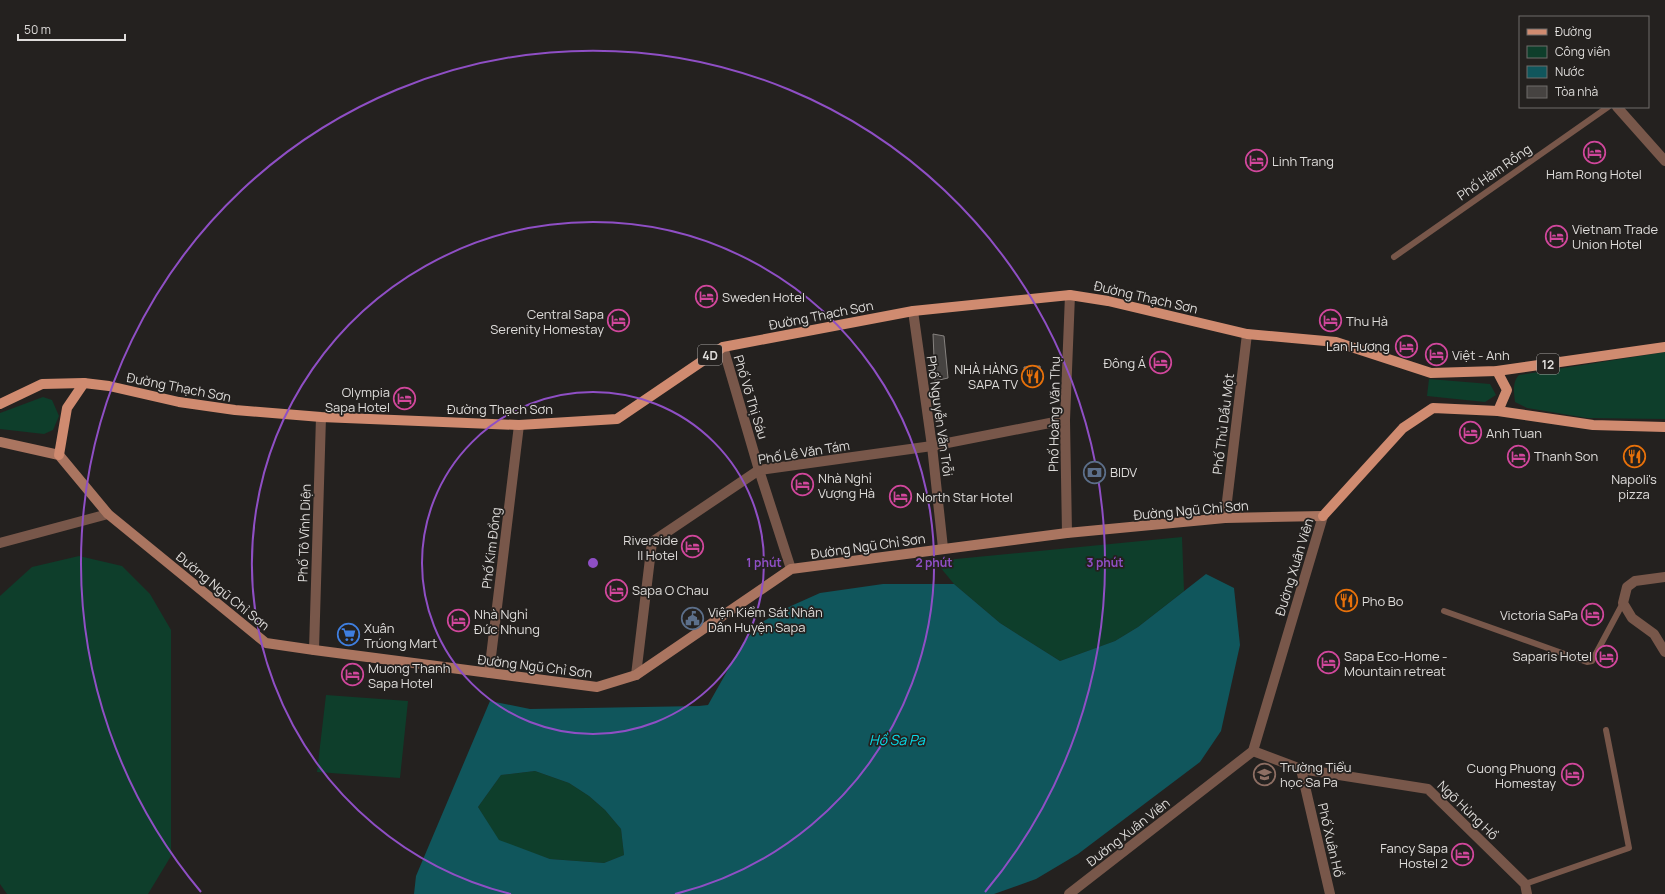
<svg xmlns="http://www.w3.org/2000/svg" width="1665" height="894" font-family="Manrope,sans-serif">
<rect width="100%" height="100%" fill="#24211f"/>
<g fill="#0e3e2b">
<path d="M1665,352v67l-78,-1 -60,-10 -12,-6c-1,-9 -3,-20 4,-27z"/>
<polygon points="1429,379 1490,384 1496,395 1485,402 1427,396"/>
<polygon points="43,397 52,400 59,416 53,430 44,434 0,429 0,413"/>
<polygon points="1182,537 1184,591 1138,627 1115,641 1060,661 1000,623 954,584 935,561"/>
<polygon points="79,556 122,566 150,594 171,630 171,856 148,894 7,894 0,884 0,596 32,567"/>
<polygon points="326,695 408,701 400,778 317,772"/>
<polygon points="535,771 569,783 589,796 605,810 621,829 624,855 604,863 550,859 499,841 478,807 501,775"/>
</g>
<path fill="#10565c" fill-rule="evenodd" d="M1206,574l28,14 6,57 -19,86 -21,31 -122,92 -42,25 -42,15h-580l2,-18 74,-175 40,8 169,-3 9,-1 35,-62 19,-21 29,-16 29,-13 63,-9h71l46,39 60,38 55,-20 23,-14zM535,771l34,12 20,13 16,14 16,19 3,26 -20,8 -54,-4 -51,-19 -21,-33 23,-32z"/>
<g fill="#464341" stroke="#86827f">
<polygon points="933,334 944,336 948,378 935,381"/>
<polygon points="1040,366 1042,381 1025,382 1024,367"/>
</g>
<g fill="none" stroke-linecap="round" stroke-linejoin="round">
<g stroke="#78574a" stroke-width="6">
<polyline points="1394,257 1608,107"/>
<polyline points="1444,611 1587,662 1592,661 1623,603"/>
<polyline points="1525,884 1629,848 1606,730"/>
</g>
<g stroke="#78574a" stroke-width="10">
<polyline points="1617,107 1665,161"/>
<polyline points="913,311 932,446 943,548"/>
<polyline points="723,347 759,470 791,569"/>
<polyline points="1225,518 1247,334"/>
<polyline points="1067,533 1065,420 1070,295"/>
<polyline points="314,650 321,417"/>
<polyline points="489,673 519,425"/>
<polyline points="636,675 652,542 759,470 932,446 1065,420"/>
<polyline points="1253,751 1301,769 1428,789 1525,884 1527,894"/>
<polyline points="1301,769 1330,894"/>
</g>
<g stroke="#78574a" stroke-width="10">
<polyline points="0,543 108,514"/>
<polyline points="1665,577 1635,581 1627,587 1623,603 1632,618 1654,634 1665,652"/>
<polyline points="1069,894 1253,751 1323,516"/>
</g>
<polyline stroke="#aa7560" stroke-width="10" points="0,442 59,455 108,514 266,643 314,650 597,687 636,675 791,569 1067,533 1225,518 1323,516"/>
<g stroke="#d08b70" stroke-width="10">
<polyline points="1497,371 1507,390 1498,411"/>
<polyline points="0,404 42,384 84,383 109,386 179,402 235,410 321,417 519,425 617,419 723,347 913,311 1070,295 1108,301 1247,334 1336,342 1431,373 1497,371 1665,347"/>
<polyline points="59,455 67,408 84,383"/>
<polyline points="1323,516 1403,428 1433,408 1498,411 1593,425 1665,427"/>
</g>
</g>
<g fill="none" stroke="#8f4fc5" stroke-width="2">
<circle cx="593" cy="563" r="171"/>
<path d="M511 894A341 341 0 1 1 675 894"/>
<path d="M201 892A512 512 0 1 1 985 892"/>
</g>
<defs>
<symbol id="hotel-ring" viewBox="-11 -11 22 22"><circle r="9.5" fill="#24211f" stroke="#d1479c" stroke-width="1.5"/><path d="M-6-4.5h1.5V1H6V5H4.5V3h-9V5H-6ZM-4 0a1.8 1.8 0 1 1 3.6 0ZM.5 0V-2.5h3Q6-2.5 6 0Z" fill="#d1479c"/></symbol>
<symbol id="restaurant-ring" viewBox="-11 -11 22 22"><circle r="9.5" fill="#24211f" stroke="#e8710a" stroke-width="1.5"/><path d="M-5-6h1v4h1v-4h1v4h1v-4h1v5L-1.5 .5V6h-2V.5L-5-1ZM5-6V6H3V1.5H1.5Q1.5-4 5-6Z" fill="#e8710a"/></symbol>
<symbol id="bank-ring" viewBox="-11 -11 22 22"><circle r="9.5" fill="#24211f" stroke="#5c6f8a" stroke-width="1.5"/><path d="M-6-4H6V4H-6ZM0-2.3a2.3 2.3 0 1 0 0 4.6a2.3 2.3 0 1 0 0-4.6Z" fill="#5c6f8a"/></symbol>
<symbol id="civic-ring" viewBox="-11 -11 22 22"><circle r="9.5" fill="#24211f" stroke="#5c6f8a" stroke-width="1.5"/><path d="M-.6-6.5H3V-4.5H.6V-3L4-1V1h2V6H-6V1h2V-1L-.6-3ZM-1.2 2.5V6h2.4V2.5Z" fill="#5c6f8a"/></symbol>
<symbol id="supermarket-ring" viewBox="-11 -11 22 22"><circle r="9.5" fill="#24211f" stroke="#3f7fe0" stroke-width="1.5"/><path d="M-6-5.5h2.5l.6 2H6L4.5 2H-2.5L-4.4-4H-6ZM-1.5 3.2a1.3 1.3 0 1 0 .1 0ZM3 3.2a1.3 1.3 0 1 0 .1 0Z" fill="#3f7fe0"/></symbol>
<symbol id="school-ring" viewBox="-11 -11 22 22"><circle r="9.5" fill="#24211f" stroke="#8d6e63" stroke-width="1.5"/><path d="M0-5L7-2L0 1L-7-2ZM-4 1L0 2.5L4 1V4Q0 6-4 4Z" fill="#8d6e63"/></symbol>
</defs>
<g fill-rule="evenodd">
<use href="#hotel-ring" x="1582" y="140" width="25" height="25"/>
<use href="#hotel-ring" x="1244" y="148" width="25" height="25"/>
<use href="#hotel-ring" x="1544" y="224" width="25" height="25"/>
<use href="#hotel-ring" x="694" y="284" width="25" height="25"/>
<use href="#hotel-ring" x="606" y="308" width="25" height="25"/>
<use href="#hotel-ring" x="1318" y="308" width="25" height="25"/>
<use href="#hotel-ring" x="1394" y="334" width="25" height="25"/>
<use href="#hotel-ring" x="1424" y="342" width="25" height="25"/>
<use href="#hotel-ring" x="1148" y="350" width="25" height="25"/>
<use href="#restaurant-ring" x="1020" y="364" width="25" height="25"/>
<use href="#hotel-ring" x="392" y="386" width="25" height="25"/>
<use href="#hotel-ring" x="1458" y="420" width="25" height="25"/>
<use href="#hotel-ring" x="1506" y="444" width="25" height="25"/>
<use href="#restaurant-ring" x="1622" y="444" width="25" height="25"/>
<use href="#bank-ring" x="1082" y="460" width="25" height="25"/>
<use href="#hotel-ring" x="790" y="472" width="25" height="25"/>
<use href="#hotel-ring" x="888" y="484" width="25" height="25"/>
<use href="#hotel-ring" x="680" y="534" width="25" height="25"/>
<use href="#hotel-ring" x="604" y="578" width="25" height="25"/>
<use href="#restaurant-ring" x="1334" y="588" width="25" height="25"/>
<use href="#hotel-ring" x="1580" y="602" width="25" height="25"/>
<use href="#civic-ring" x="680" y="606" width="25" height="25"/>
<use href="#hotel-ring" x="446" y="608" width="25" height="25"/>
<use href="#supermarket-ring" x="336" y="622" width="25" height="25"/>
<use href="#hotel-ring" x="1594" y="644" width="25" height="25"/>
<use href="#hotel-ring" x="1316" y="650" width="25" height="25"/>
<use href="#hotel-ring" x="340" y="662" width="25" height="25"/>
<use href="#school-ring" x="1252" y="762" width="25" height="25"/>
<use href="#hotel-ring" x="1560" y="762" width="25" height="25"/>
<use href="#hotel-ring" x="1450" y="842" width="25" height="25"/>
</g>
<g text-anchor="middle" dominant-baseline="central" stroke-width="3.5" stroke-linejoin="round" paint-order="stroke">
<g fill="#24211f" stroke="#a7a5a3" stroke-width="1">
<rect x="698" y="345" width="24" height="20" rx="3"/>
<rect x="1537" y="354" width="22" height="20" rx="3"/>
</g>
<g font-size="12" font-weight="bold" fill="#dfdddb">
<text x="710" y="355">4D</text>
<text x="1548" y="364">12</text>
</g>
<g font-size="13" fill="#dfdddb" stroke="#24211f" text-anchor="start">
<text x="1272" y="161">Linh Trang</text>
<text x="1594" y="174" text-anchor="middle">Ham Rong Hotel</text>
<text x="1572" y="229">Vietnam Trade<tspan x="1572" dy="15">Union Hotel</tspan></text>
<text x="722" y="297">Sweden Hotel</text>
<text x="604" y="314" text-anchor="end">Central Sapa<tspan x="604" dy="15">Serenity Homestay</tspan></text>
<text x="1346" y="321">Thu Hà</text>
<text x="1390" y="346" text-anchor="end">Lan Hương</text>
<text x="1452" y="355">Việt - Anh</text>
<text x="1146" y="363" text-anchor="end">Đông Á</text>
<text x="1018" y="369" text-anchor="end">NHÀ HÀNG<tspan x="1018" dy="15">SAPA TV</tspan></text>
<text x="390" y="392" text-anchor="end">Olympia<tspan x="390" dy="15">Sapa Hotel</tspan></text>
<text x="1486" y="433">Anh Tuan</text>
<text x="1534" y="456">Thanh Son</text>
<text x="1110" y="472">BIDV</text>
<text x="818" y="478">Nhà Nghỉ<tspan x="818" dy="15">Vượng Hà</tspan></text>
<text x="1634" y="479" text-anchor="middle">Napoli's<tspan x="1634" dy="15">pizza</tspan></text>
<text x="916" y="497">North Star Hotel</text>
<text x="678" y="540" text-anchor="end">Riverside<tspan x="678" dy="15">II Hotel</tspan></text>
<text x="632" y="590">Sapa O Chau</text>
<text x="1362" y="601">Pho Bo</text>
<text x="708" y="612">Viện Kiểm Sát Nhân<tspan x="708" dy="15">Dân Huyện Sapa</tspan></text>
<text x="474" y="614">Nhà Nghỉ<tspan x="474" dy="15">Đức Nhung</tspan></text>
<text x="1578" y="615" text-anchor="end">Victoria SaPa</text>
<text x="364" y="628">Xuân<tspan x="364" dy="15">Trúong Mart</tspan></text>
<text x="1344" y="656">Sapa Eco-Home -<tspan x="1344" dy="15">Mountain retreat</tspan></text>
<text x="1592" y="656" text-anchor="end">Saparis Hotel</text>
<text x="368" y="668">Muong Thanh<tspan x="368" dy="15">Sapa Hotel</tspan></text>
<text x="1280" y="767">Trường Tiểu<tspan x="1280" dy="15">học Sa Pa</tspan></text>
<text x="1556" y="768" text-anchor="end">Cuong Phuong<tspan x="1556" dy="15">Homestay</tspan></text>
<text x="1448" y="848" text-anchor="end">Fancy Sapa<tspan x="1448" dy="15">Hostel 2</tspan></text>
</g>
<g font-size="13" fill="#dfdddb" stroke="#24211f">
<text transform="translate(1494 172) rotate(-35)">Phố Hàm Rồng</text>
<text transform="translate(1146 297) rotate(13)">Đường Thạch Sơn</text>
<text transform="translate(821 315) rotate(-11)">Đường Thạch Sơn</text>
<text transform="translate(179 387) rotate(11)">Đường Thạch Sơn</text>
<text transform="translate(751 397) rotate(73)">Phố Võ Thị Sáu</text>
<text x="500" y="409">Đường Thạch Sơn</text>
<text transform="translate(1054 414) rotate(-89)">Phố Hoàng Văn Thụ</text>
<text transform="translate(940 416) rotate(82)">Phố Nguyễn Văn Trỗi</text>
<text transform="translate(1223 424) rotate(-83)">Phố Thủ Dầu Một</text>
<text transform="translate(804 452) rotate(-9)">Phố Lê Văn Tám</text>
<text transform="translate(1191 510) rotate(-5)">Đường Ngũ Chỉ Sơn</text>
<text transform="translate(304 533) rotate(-88)">Phố Tô Vĩnh Diện</text>
<text transform="translate(868 546) rotate(-8)">Đường Ngũ Chỉ Sơn</text>
<text transform="translate(491 548) rotate(-83)">Phố Kim Đồng</text>
<text transform="translate(1294 567) rotate(-73)">Đường Xuân Viên</text>
<text transform="translate(223 591) rotate(39)">Đường Ngũ Chỉ Sơn</text>
<text transform="translate(535 666) rotate(7)">Đường Ngũ Chỉ Sơn</text>
<text transform="translate(1468 810) rotate(44)">Ngõ Hùng Hồ</text>
<text transform="translate(1128 832) rotate(-38)">Đường Xuân Viên</text>
<text transform="translate(1331 840) rotate(77)">Phố Xuân Hồ</text>
</g>
<g font-size="14" font-style="italic" fill="#05deec" stroke="#24211f">
<text x="897" y="739">Hồ Sa Pa</text>
</g>
</g>
<circle cx="593" cy="563" r="6" fill="#8f4fc5" stroke="#24211f" stroke-width="2"/>
<g font-size="12" text-anchor="middle" font-weight="bold" fill="#8f4fc5" stroke="#24211f" stroke-width="3.5" stroke-linejoin="round" paint-order="stroke">
<text x="764" y="567">1 phút</text>
<text x="934" y="567">2 phút</text>
<text x="1105" y="567">3 phút</text>
</g>
<rect x="1519" y="16" width="130" height="92" fill="#24211f" stroke="#6f6c6a"/>
<rect x="1527" y="29" width="20" height="6" fill="#d08b70" stroke="#6f6c6a"/>
<text x="1555" y="36" font-size="12" fill="#dfdddb">Đường</text>
<rect x="1527" y="46" width="20" height="12" fill="#0e3e2b" stroke="#6f6c6a"/>
<text x="1555" y="56" font-size="12" fill="#dfdddb">Công viên</text>
<rect x="1527" y="66" width="20" height="12" fill="#10565c" stroke="#6f6c6a"/>
<text x="1555" y="76" font-size="12" fill="#dfdddb">Nước</text>
<rect x="1527" y="86" width="20" height="12" fill="#464341" stroke="#6f6c6a"/>
<text x="1555" y="96" font-size="12" fill="#dfdddb">Tòa nhà</text>
<path d="M18 34v6h107v-6" fill="none" stroke="#dfdddb" stroke-width="2"/>
<text x="24" y="34" font-size="12" fill="#dfdddb" stroke="#24211f" stroke-width="3" paint-order="stroke">50 m</text>
</svg>
